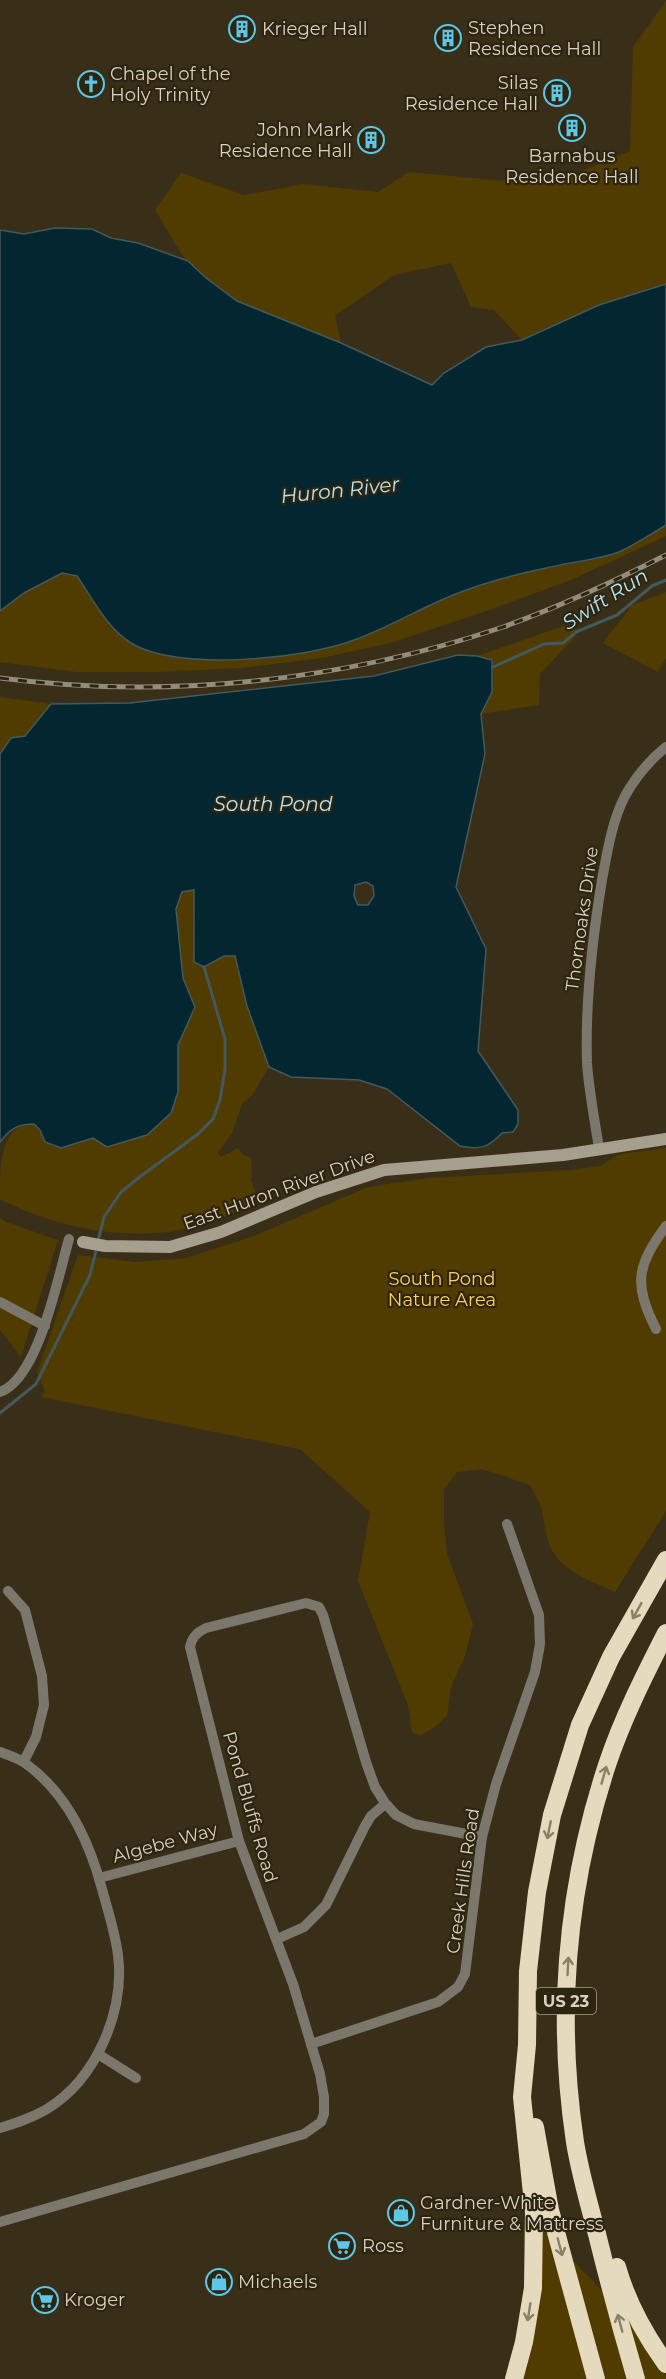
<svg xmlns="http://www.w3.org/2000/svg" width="666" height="2379" font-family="Montserrat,sans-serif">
<rect width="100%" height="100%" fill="#392f19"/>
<g fill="#503c00">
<path d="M666,1v283l-67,21 -77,35 -28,-30 -23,-3 -20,-44 -57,12 -59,41 6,27c-52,-21 -116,-36 -154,-82 -12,-15 -21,-34 -32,-51l26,-37 63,22 60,-11 74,8 31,-20 139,13 82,-34 3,-104z"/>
<polygon points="666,525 666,536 571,580 498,607 390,643 322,658 242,668 160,672 77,672 0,662 0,611 24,593 62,573 77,576 90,595 197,659 234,659 320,651 358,639 429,605 468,589 508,576 592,560 620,551"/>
<polygon points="666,592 666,658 658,672 603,643 632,605"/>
<path d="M578,621l-3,16 -35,37 -1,31 -58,9c11,-17 14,-34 11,-54l-15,-4z"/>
<polygon points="0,697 51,704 25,736 11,738 0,754"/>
<path d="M195,890l-2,45 1,27 10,4 21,-11 10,1 12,50 22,61 -16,27 -11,10 -10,29 -14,20 3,4 17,-9 5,7 8,3 1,19 -2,1 9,23c-17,7 -33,16 -50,22 -68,22 -147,8 -209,-24 0,-32 0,-76 34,-75l6,6 5,12 133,-50v-47l17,-38 -12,-29 -7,-69 6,-17z"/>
<path d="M666,1148v363l-51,81c-21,-10 -49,-19 -62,-40 -8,-12 -8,-28 -11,-41 -2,-9 -8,-18 -12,-26l-48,-16 -25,3 -13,17v35l3,30 26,70 -8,32 -14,31 -4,29 -12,11 -15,9 -8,-4 -4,-27 -50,-124 12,-69 -70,-63 -259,-52 4,-6 -8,-18 41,-118 57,7 51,-4 68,-22 114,-49 61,-9 142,-8 29,-4 20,-12z"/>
<polygon points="0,1218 6,1222 58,1240 21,1357 0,1330"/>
<polygon points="542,2228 631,2321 666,2375 666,2379 521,2379"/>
</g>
<g fill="#032630" stroke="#43595c" stroke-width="1.5" fill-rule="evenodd">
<path d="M55,228l37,1 19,9 27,5 50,18 18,17 31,23 104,42 91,42 12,-12 42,-26 36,-7 77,-35 67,-21v241c-15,9 -31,20 -47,27 -19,7 -39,9 -58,13 -31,6 -62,13 -92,24 -39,13 -74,36 -112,50 -50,20 -179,33 -226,4 -25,-16 -38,-44 -54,-67l-15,-3 -38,20 -24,18v-381l24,4z"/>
<path d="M458,655l19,1 15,4v32l-11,22 4,40 -29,133 30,62 -8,102 40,59v14l-5,8 -11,1c-14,15 -22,17 -42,13l-73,-57 -28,-9 -68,-3 -22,-10 -22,-61 -12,-50h-11l-20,11 -10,-5v-72l-12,2 -6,17 7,69 12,29 -17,38v47l-7,21 -24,22 -40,12 -14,-9 -32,10 -16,-6 -5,-12 -6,-6c-17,0 -24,5 -34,18v-388l11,-16 14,-2 26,-32 79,-1 244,-27zM366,882l7,4 1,10 -6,9h-10l-4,-9 1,-11z"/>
</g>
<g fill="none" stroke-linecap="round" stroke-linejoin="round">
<g stroke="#43595c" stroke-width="3">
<polyline points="493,667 544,644 563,643 576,632 617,615 652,586 666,580"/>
<polyline points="98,1241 104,1217 121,1192 141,1176 198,1134 213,1119 220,1100 225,1069 225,1039 204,967"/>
<polyline points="0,1413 36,1384 90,1275 97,1247"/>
</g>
<g stroke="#7c776c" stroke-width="10">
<path d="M599,1149c-4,-28 -10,-57 -12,-86 -2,-62 5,-122 15,-183 5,-27 10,-59 23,-84 10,-18 25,-36 41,-49"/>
<polyline points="0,1302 45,1326"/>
<path d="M656,1329c-23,-46 -19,-63 10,-103"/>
<path d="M0,1392c39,-14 58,-116 69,-153"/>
<polyline points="8,1591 25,1610 42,1676 44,1705 36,1737 24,1761"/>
<path d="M0,1752c8,3 18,6 25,11 42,30 64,77 77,126 6,22 13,43 16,66 7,57 -22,124 -71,154 -15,9 -31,14 -47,19"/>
<polyline points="99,1878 239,1841"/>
<polyline points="277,1939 304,1927 326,1905 365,1826 371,1816 385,1804"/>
<polyline points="311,2044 438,2002 458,1987 465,1974 482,1837 496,1784 535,1672 540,1644 539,1615 507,1524"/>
<polyline points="98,2054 136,2078"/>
<path d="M0,2222l304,-88 17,-12 3,-8v-17l-4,-23 -27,-90 -54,-143 -49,-194c2,-10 7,-15 16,-19l100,-25 13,4 4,8 43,147 9,25 10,16 11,12 18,9 68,13"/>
</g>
<polyline stroke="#a69f8e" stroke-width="12" points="83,1242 105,1246 170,1247 221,1232 316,1192 384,1170 563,1155 666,1139"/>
<g stroke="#e5dabe" stroke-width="18">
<polyline points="535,2127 550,2210 596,2379"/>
<path d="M617,2267c10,35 28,68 49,97"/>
<polyline points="514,2379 524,2342 533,2288 534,2213 522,2097 527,2045 528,1971 537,1892 552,1815 580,1725 611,1657 666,1560"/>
<path d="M636,2379c-14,-48 -27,-96 -39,-145 -8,-30 -17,-61 -22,-92 -19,-127 -8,-255 32,-377 15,-45 37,-89 59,-132"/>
</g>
<defs>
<path id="rail" d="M0,678c168,22 343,3 503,-51 56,-20 110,-45 163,-72"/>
</defs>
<use href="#rail" stroke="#938c7b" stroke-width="5"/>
<use href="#rail" stroke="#2e250f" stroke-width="3" stroke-dasharray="9" stroke-linecap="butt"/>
</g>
<defs><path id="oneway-shaft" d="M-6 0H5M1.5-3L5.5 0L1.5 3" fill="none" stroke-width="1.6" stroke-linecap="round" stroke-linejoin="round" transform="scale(1.5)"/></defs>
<g stroke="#8a8066">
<use href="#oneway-shaft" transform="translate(637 1611) rotate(119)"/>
<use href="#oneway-shaft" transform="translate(604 1775) rotate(-74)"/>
<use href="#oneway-shaft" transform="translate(549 1830) rotate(101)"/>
<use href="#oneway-shaft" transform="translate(568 1966) rotate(-87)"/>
<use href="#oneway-shaft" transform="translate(560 2247) rotate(75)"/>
<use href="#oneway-shaft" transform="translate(529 2312) rotate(99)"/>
<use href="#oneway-shaft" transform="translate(620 2323) rotate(-105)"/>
</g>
<defs>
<symbol id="building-ring" viewBox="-11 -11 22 22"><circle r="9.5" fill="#2e250f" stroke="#5dc7e8" stroke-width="1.5"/><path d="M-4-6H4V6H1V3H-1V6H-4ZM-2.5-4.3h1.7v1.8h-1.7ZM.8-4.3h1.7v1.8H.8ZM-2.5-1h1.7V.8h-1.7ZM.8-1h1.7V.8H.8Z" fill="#5dc7e8"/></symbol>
<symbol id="church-ring" viewBox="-11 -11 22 22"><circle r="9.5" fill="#2e250f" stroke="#5dc7e8" stroke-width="1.5"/><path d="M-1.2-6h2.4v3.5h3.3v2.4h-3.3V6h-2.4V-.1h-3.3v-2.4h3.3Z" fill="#5dc7e8"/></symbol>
<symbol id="shop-ring" viewBox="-11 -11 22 22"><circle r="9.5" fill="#2e250f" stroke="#5dc7e8" stroke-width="1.5"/><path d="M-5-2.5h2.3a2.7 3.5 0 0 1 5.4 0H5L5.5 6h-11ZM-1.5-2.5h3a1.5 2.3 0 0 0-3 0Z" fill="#5dc7e8"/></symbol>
<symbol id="supermarket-ring" viewBox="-11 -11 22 22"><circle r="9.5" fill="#2e250f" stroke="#5dc7e8" stroke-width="1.5"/><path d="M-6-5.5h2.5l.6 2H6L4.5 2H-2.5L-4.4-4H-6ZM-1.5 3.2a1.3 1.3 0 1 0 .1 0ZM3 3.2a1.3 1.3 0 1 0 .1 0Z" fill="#5dc7e8"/></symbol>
</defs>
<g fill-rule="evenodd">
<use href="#building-ring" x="227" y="14" width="30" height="30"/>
<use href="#building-ring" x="433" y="23" width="30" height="30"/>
<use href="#church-ring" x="76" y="69" width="30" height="30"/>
<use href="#building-ring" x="542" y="78" width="30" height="30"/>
<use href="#building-ring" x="557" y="113" width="30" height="30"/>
<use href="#building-ring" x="356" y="125" width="30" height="30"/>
<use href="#shop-ring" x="386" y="2198" width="30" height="30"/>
<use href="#supermarket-ring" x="327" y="2231" width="30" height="30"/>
<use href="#shop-ring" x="204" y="2267" width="30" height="30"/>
<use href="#supermarket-ring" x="30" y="2285" width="30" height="30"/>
</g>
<g text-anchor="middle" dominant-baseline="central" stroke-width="4.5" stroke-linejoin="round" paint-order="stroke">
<rect fill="#2e250f" stroke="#a49d8e" stroke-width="1.5" x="536" y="1988" width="60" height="26" rx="4.5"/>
<g font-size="16" font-weight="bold" fill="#d7d1c4">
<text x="566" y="2001">US 23</text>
</g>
<g font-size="18" fill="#d7d1c4" stroke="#2e250f" text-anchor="start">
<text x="468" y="28">Stephen<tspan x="468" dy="21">Residence Hall</tspan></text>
<text x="262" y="29">Krieger Hall</text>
<text x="110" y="74">Chapel of the<tspan x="110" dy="21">Holy Trinity</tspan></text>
<text x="538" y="83" text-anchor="end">Silas<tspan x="538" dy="21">Residence Hall</tspan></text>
<text x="352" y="130" text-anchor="end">John Mark<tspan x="352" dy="21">Residence Hall</tspan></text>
<text x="572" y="156" text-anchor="middle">Barnabus<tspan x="572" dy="21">Residence Hall</tspan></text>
<text x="420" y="2203">Gardner-White<tspan x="420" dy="21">Furniture &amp; Mattress</tspan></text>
<text x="362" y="2246">Ross</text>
<text x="238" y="2282">Michaels</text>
<text x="64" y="2300">Kroger</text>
</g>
<g font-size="18" fill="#d7d1c4" stroke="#2e250f">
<text transform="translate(582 919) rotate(-82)">Thornoaks Drive</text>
<text transform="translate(279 1190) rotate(-20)">East Huron River Drive</text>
<text transform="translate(250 1807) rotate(74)">Pond Bluffs Road</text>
<text transform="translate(165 1843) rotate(-15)">Algebe Way</text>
<text transform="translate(463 1881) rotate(-82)">Creek Hills Road</text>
</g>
<g font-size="18" fill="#fbd060" stroke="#2e250f">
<text x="442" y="1279">South Pond<tspan x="442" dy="21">Nature Area</tspan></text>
</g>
<g font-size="20" font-style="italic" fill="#b3e3f4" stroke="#2e250f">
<text transform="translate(340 490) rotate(-6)">Huron River</text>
<text transform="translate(605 599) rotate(-32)">Swift Run</text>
<text x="273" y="804">South Pond</text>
</g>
</g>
</svg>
